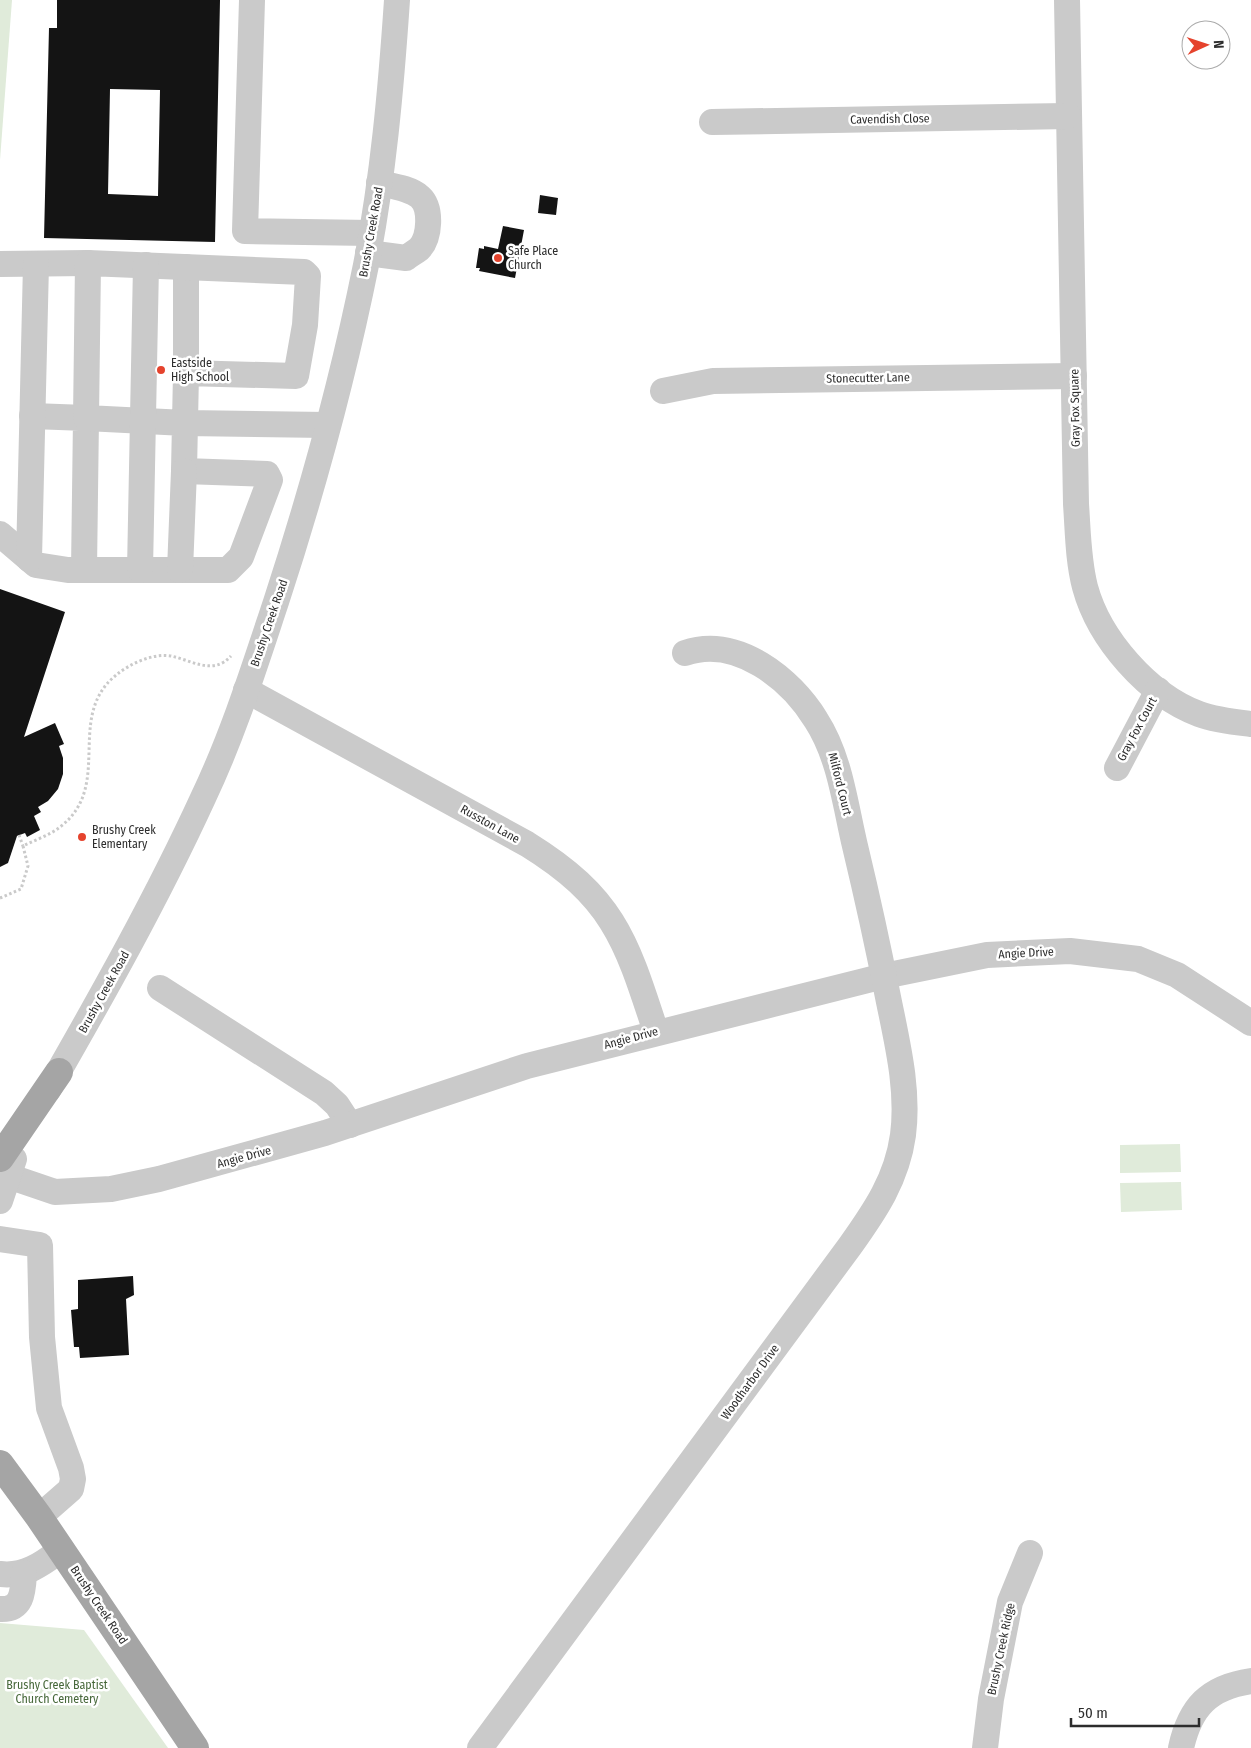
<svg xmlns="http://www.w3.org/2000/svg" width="1251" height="1748" font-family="'Fira Sans Condensed',sans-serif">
<rect width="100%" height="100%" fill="#fff"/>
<g fill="#e0ebda">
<polygon points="0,0 12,0 0,160"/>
<polygon points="1180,1144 1181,1172 1120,1173 1120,1145"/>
<polygon points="1181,1182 1182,1210 1121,1212 1120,1183"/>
<polygon points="0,1623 84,1630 168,1748 0,1748"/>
</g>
<g fill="#141414" fill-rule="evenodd">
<path d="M57,0h163l-5,242 -171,-4 5,-210h8zM110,89l50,1 -2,106 -50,-2z"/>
<polygon points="540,195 558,198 556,215 538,213"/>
<polygon points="503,226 524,230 515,278 479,271 480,268 476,268 479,248 484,249 484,246 498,249"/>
<polygon points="0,589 65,612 24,737 55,723 64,744 59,746 63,758 63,774 58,789 48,801 38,807 41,812 34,816 40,830 27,837 25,833 17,836 8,863 0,867"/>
<polygon points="133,1276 134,1295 126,1299 129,1355 80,1358 79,1347 74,1347 71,1310 78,1309 78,1280"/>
</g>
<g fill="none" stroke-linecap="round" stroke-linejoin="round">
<g stroke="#cacaca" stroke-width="3" stroke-dasharray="2.5 2.5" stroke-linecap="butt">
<polyline points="19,835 23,846"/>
<path d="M0,898l21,-9 7,-23 -5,-20c12,-6 27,-11 37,-19 54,-41 5,-109 55,-151 14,-12 37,-23 56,-20 20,4 42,20 60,0"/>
</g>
<g stroke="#cacaca" stroke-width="26">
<polyline points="252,0 245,231 371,233"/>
<path d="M1067,0l9,504c2,28 2,56 9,83 14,52 63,108 114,127 16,6 35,8 52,10"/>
<polyline points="712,122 1068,116"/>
<path d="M368,253l38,5c4,-3 9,-6 13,-9 11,-11 13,-41 1,-52 -10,-9 -28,-11 -41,-14"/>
<polyline points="0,264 88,263"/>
<polyline points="186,267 186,373"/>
<polyline points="663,391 713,381 1074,376"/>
<polyline points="32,416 86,418 84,570"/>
<polyline points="0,534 36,565 68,570 228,570 241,557 270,480 267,474 184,471 186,373 296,376 305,325 308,276 304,272 88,263 86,418 185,423 327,425"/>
<polyline points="29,559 36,264"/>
<polyline points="140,570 146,265"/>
<polyline points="180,570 184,471"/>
<path d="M246,690l281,154c87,54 99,96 129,188"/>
<polyline points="1117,768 1158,690"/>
<polyline points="160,988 324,1093 337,1105 350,1125"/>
<path d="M48,1090c55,-96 109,-192 155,-292 30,-63 51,-130 73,-196 36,-110 67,-223 90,-337 17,-87 25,-176 31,-265"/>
<polyline points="8,1176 55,1192 111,1189 159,1179 325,1133 527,1066 884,976 987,955 1070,951 1138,959 1177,975 1251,1023"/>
<polyline points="0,1201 14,1159"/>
<polyline points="0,1239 40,1245 42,1337 49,1408 71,1468 73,1479 71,1489 39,1517"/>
<path d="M0,1574c25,3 42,-10 61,-24"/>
<path d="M0,1609c23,1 23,-18 24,-36"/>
<path d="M480,1748l370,-502c25,-35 47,-67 53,-111 6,-46 -6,-93 -15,-138 -10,-51 -21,-101 -33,-151 -10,-42 -15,-89 -39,-126 -25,-41 -79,-85 -131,-67"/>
<polyline points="985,1748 991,1699 1010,1602 1030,1553"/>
<path d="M1181,1748c9,-41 28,-61 70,-67"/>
</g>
<g stroke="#a5a5a5" stroke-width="28">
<polyline points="0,1158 59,1072"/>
<polyline points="0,1464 39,1517 195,1748"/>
</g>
</g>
<g fill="#e5432d" stroke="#fff" stroke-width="2">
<circle cx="498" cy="258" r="5"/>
<circle cx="161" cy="370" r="5"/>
<circle cx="82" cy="837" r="5"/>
</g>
<g text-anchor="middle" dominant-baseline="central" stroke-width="5" stroke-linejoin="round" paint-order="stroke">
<g font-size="12" fill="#2d2d2d" stroke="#fff">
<text transform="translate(890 119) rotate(-1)">Cavendish Close</text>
<text transform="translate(371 232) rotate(-80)">Brushy Creek Road</text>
<text transform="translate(868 378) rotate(-1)">Stonecutter Lane</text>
<text transform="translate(1075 408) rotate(-91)">Gray Fox Square</text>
<text transform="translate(269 623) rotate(-71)">Brushy Creek Road</text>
<text transform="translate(1137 729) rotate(-62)">Gray Fox Court</text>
<text transform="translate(840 784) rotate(76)">Milford Court</text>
<text transform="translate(490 824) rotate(29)">Russton Lane</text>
<text transform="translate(1026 953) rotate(-3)">Angie Drive</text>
<text transform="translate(104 992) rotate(-61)">Brushy Creek Road</text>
<text transform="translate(631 1038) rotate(-15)">Angie Drive</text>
<text transform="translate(244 1157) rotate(-15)">Angie Drive</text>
<text transform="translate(750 1382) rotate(-54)">Woodharbor Drive</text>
<text transform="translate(99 1605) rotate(56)">Brushy Creek Road</text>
<text transform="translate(1001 1649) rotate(-78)">Brushy Creek Ridge</text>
</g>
<g font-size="12" fill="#2d2d2d" stroke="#fff" text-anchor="start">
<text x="508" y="251">Safe Place<tspan x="508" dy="14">Church</tspan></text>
<text x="171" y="363">Eastside<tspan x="171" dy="14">High School</tspan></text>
<text x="92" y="830">Brushy Creek<tspan x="92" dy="14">Elementary</tspan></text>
</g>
<g font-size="12" fill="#47683a" stroke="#fff">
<text x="57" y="1685">Brushy Creek Baptist<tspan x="57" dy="14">Church Cemetery</tspan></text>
</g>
</g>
<g transform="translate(1206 45) rotate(87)"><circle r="24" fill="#ffffff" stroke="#ababab"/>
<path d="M0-4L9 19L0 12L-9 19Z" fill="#e5432d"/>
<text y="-8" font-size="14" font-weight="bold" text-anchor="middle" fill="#2d2d2d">N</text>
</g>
<path d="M1071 1718v8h128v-8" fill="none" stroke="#2d2d2d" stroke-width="2.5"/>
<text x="1078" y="1718" font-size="15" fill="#2d2d2d" stroke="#ffffff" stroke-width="4" paint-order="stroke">50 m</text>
</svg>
